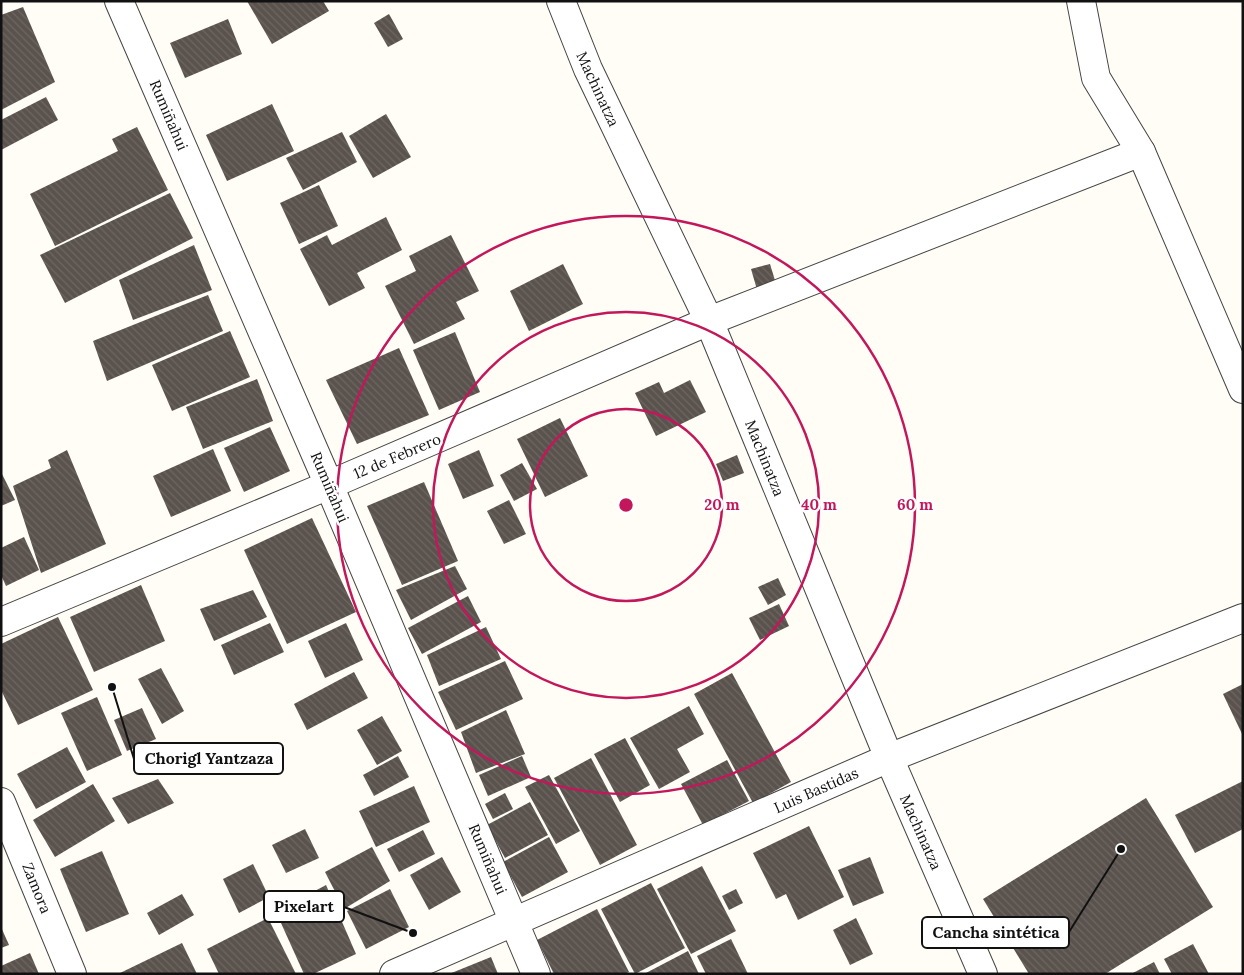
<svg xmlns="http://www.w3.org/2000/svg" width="1244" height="975" font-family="Lora,serif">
<defs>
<pattern id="building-back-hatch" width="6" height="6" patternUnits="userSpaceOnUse" patternTransform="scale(1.25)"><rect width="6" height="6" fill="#5a524d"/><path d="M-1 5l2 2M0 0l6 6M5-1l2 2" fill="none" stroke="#6d6662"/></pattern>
</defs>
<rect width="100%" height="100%" fill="#fffdf5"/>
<g fill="url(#building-back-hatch)">
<polygon points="247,1 323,1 329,11 272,44"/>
<polygon points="23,7 55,82 1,110 1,15"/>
<polygon points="389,14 403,39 388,47 374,23"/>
<polygon points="228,19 242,54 185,78 170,43"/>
<polygon points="46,97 58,120 1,150 1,120"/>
<polygon points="272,104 294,151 227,181 206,135"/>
<polygon points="386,114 411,157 373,178 349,136"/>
<polygon points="137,127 168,190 55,246 30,194 118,151 112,139"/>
<polygon points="342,132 357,162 303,190 286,158"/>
<polygon points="319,185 338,226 299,244 280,203"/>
<polygon points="170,193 193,238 65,303 40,255"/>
<polygon points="386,217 402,250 357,273 365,288 329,306 300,249 327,235 332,245"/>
<polygon points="451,235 479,291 456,302 465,319 414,344 385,286 416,271 409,256"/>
<polygon points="194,245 212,290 133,320 119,280"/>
<polygon points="563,264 583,304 529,331 510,291"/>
<polygon points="770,264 777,287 758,293 751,269"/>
<polygon points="208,295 223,331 107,381 93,341"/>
<polygon points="230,331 250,377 172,411 152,365"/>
<polygon points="455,332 480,392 439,410 413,350"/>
<polygon points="399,348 429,415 357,444 326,380"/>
<polygon points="257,379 273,421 203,449 186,407"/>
<polygon points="690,380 706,412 656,436 635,393 659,382 664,393"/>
<polygon points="560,418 588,476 545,497 517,439"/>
<polygon points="270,427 290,471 244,492 224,448"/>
<polygon points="213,449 231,491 171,517 153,476"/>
<polygon points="67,450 106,544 41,573 13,486 51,468 48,460"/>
<polygon points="479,450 494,486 463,499 448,464"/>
<polygon points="737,455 744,473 723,481 716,464"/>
<polygon points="522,463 537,489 514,501 500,475"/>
<polygon points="1,472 15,500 1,506"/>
<polygon points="424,482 458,561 402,585 367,506"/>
<polygon points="509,500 526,534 504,544 487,511"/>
<polygon points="312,518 356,612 287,644 244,550"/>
<polygon points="24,537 39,570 6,586 1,575 1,548"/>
<polygon points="455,566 467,589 411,620 396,590"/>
<polygon points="778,578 786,595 768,605 758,587"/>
<polygon points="141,585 165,641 94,672 70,617"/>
<polygon points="253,590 267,617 214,641 200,609"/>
<polygon points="468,596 481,622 422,654 408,628"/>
<polygon points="779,604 789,626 760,640 749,618"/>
<polygon points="58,617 93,690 18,725 1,690 1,644"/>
<polygon points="270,623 284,652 234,675 221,645"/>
<polygon points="346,623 363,660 325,678 308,641"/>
<polygon points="486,627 501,659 439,686 427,655"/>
<polygon points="505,661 523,699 456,730 438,692"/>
<polygon points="161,668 184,711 162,724 138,679"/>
<polygon points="354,672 368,698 307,730 294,704"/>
<polygon points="732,673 791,782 753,803 694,694"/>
<polygon points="1243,684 1243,736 1223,694"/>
<polygon points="97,697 122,755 87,771 61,713"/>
<polygon points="689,706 704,734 677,749 690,772 659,789 630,738"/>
<polygon points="142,708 156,739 127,751 114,720"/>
<polygon points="506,710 525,754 476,773 461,732"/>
<polygon points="382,716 402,751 377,765 357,730"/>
<polygon points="625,738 650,785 620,802 594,754"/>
<polygon points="67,747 86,782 36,809 17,774"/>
<polygon points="398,756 409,777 374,796 363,775"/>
<polygon points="522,756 531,777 488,796 479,775"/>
<polygon points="591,758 637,845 600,865 554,778"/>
<polygon points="727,760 749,801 703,825 681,784"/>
<polygon points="549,775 580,831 556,844 525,787"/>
<polygon points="158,779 174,803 128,824 112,798"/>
<polygon points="1243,781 1243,829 1195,853 1175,815"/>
<polygon points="93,784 115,821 55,857 33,820"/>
<polygon points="414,786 430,822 376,847 359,811"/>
<polygon points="505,793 513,809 493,819 485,804"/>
<polygon points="1146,798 1213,907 1105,974 1029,974 983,899"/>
<polygon points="530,802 548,835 505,858 487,825"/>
<polygon points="809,826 844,897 798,920 786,894 776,899 753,853"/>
<polygon points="305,829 319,858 286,873 272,845"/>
<polygon points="423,830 435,854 399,872 387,849"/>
<polygon points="549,837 568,872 522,897 503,862"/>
<polygon points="372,847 390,881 344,909 325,872"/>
<polygon points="102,851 129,914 86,932 60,869"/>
<polygon points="442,857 461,892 429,910 410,875"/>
<polygon points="870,857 884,893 853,906 838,870"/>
<polygon points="253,864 269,897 239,913 223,879"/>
<polygon points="702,866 736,931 691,954 657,889"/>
<polygon points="651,883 685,948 635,974 601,909"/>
<polygon points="326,885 356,954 313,974 304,974 276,912"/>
<polygon points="390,889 409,927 366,949 347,911"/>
<polygon points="736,889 743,903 729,910 722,896"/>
<polygon points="182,894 194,915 159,935 147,913"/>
<polygon points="597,909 629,972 625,974 554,974 537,940"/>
<polygon points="268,918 296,974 219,974 207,949"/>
<polygon points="856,918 873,954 850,965 833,930"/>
<polygon points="1,927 9,945 1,948"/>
<polygon points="731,939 748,974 706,974 697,956"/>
<polygon points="182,943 197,974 118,974"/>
<polygon points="1193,944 1209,974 1172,974 1164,959"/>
<polygon points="688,951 699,974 644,974"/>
<polygon points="30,953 39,974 1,974 1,966"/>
<polygon points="491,957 498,974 449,974"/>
<polygon points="1154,962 1160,974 1131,974"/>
</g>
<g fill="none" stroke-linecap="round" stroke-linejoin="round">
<defs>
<g id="street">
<polyline points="119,1 329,485 536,974"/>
<polyline points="561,1 588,69 709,321 889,758 983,974"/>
<polyline points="1081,1 1096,78 1141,152 1243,389"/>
<polyline points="1,622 329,485 709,321 1141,152"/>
<polyline points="1,802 72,974"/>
<polyline points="394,974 889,758 1243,618"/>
</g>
</defs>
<use href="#street" stroke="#444" stroke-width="30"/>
<use href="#street" stroke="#fff" stroke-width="28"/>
</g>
<g fill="none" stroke="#c2185b" stroke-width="2.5">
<circle cx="626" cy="505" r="96"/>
<circle cx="626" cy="505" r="193"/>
<circle cx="626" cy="505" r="289"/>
</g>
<g text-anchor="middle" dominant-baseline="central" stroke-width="5" stroke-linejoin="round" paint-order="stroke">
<g font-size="15" fill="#111" stroke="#fff">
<text transform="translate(598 89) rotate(65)">Machinatza</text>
<text transform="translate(169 115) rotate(67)">Rumiñahui</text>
<text transform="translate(397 456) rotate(-23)">12 de Febrero</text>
<text transform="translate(765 458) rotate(68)">Machinatza</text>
<text transform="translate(330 487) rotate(67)">Rumiñahui</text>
<text transform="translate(816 790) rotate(-24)">Luis Bastidas</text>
<text transform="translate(921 832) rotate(66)">Machinatza</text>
<text transform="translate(488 859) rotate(67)">Rumiñahui</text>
<text transform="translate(37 888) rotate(68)">Zamora</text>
</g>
</g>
<circle cx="626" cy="505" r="8" fill="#c2185b" stroke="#fff" stroke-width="2.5"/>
<g font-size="15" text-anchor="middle" font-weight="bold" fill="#c2185b" stroke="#fff" stroke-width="5" stroke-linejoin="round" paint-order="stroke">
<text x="722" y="510">20 m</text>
<text x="819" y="510">40 m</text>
<text x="915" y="510">60 m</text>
</g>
<path fill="none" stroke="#111" stroke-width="2" d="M112 687L134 759M413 933L344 907M1121 849L1069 932"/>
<g fill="#111" stroke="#fff" stroke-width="2">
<circle cx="112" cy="687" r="5"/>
<circle cx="413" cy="933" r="5"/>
<circle cx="1121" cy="849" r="5"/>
</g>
<g fill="#fff" stroke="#111" stroke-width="2">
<rect x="134" y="743" width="149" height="31" rx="5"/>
<rect x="264" y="891" width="80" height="31" rx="5"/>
<rect x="922" y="917" width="147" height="31" rx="5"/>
</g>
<g font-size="16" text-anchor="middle" font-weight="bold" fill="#111">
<text x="209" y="764">Chorigl Yantzaza</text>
<text x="304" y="912">Pixelart</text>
<text x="996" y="938">Cancha sintética</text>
</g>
<rect width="1244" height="975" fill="none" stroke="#111111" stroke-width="5"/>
</svg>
